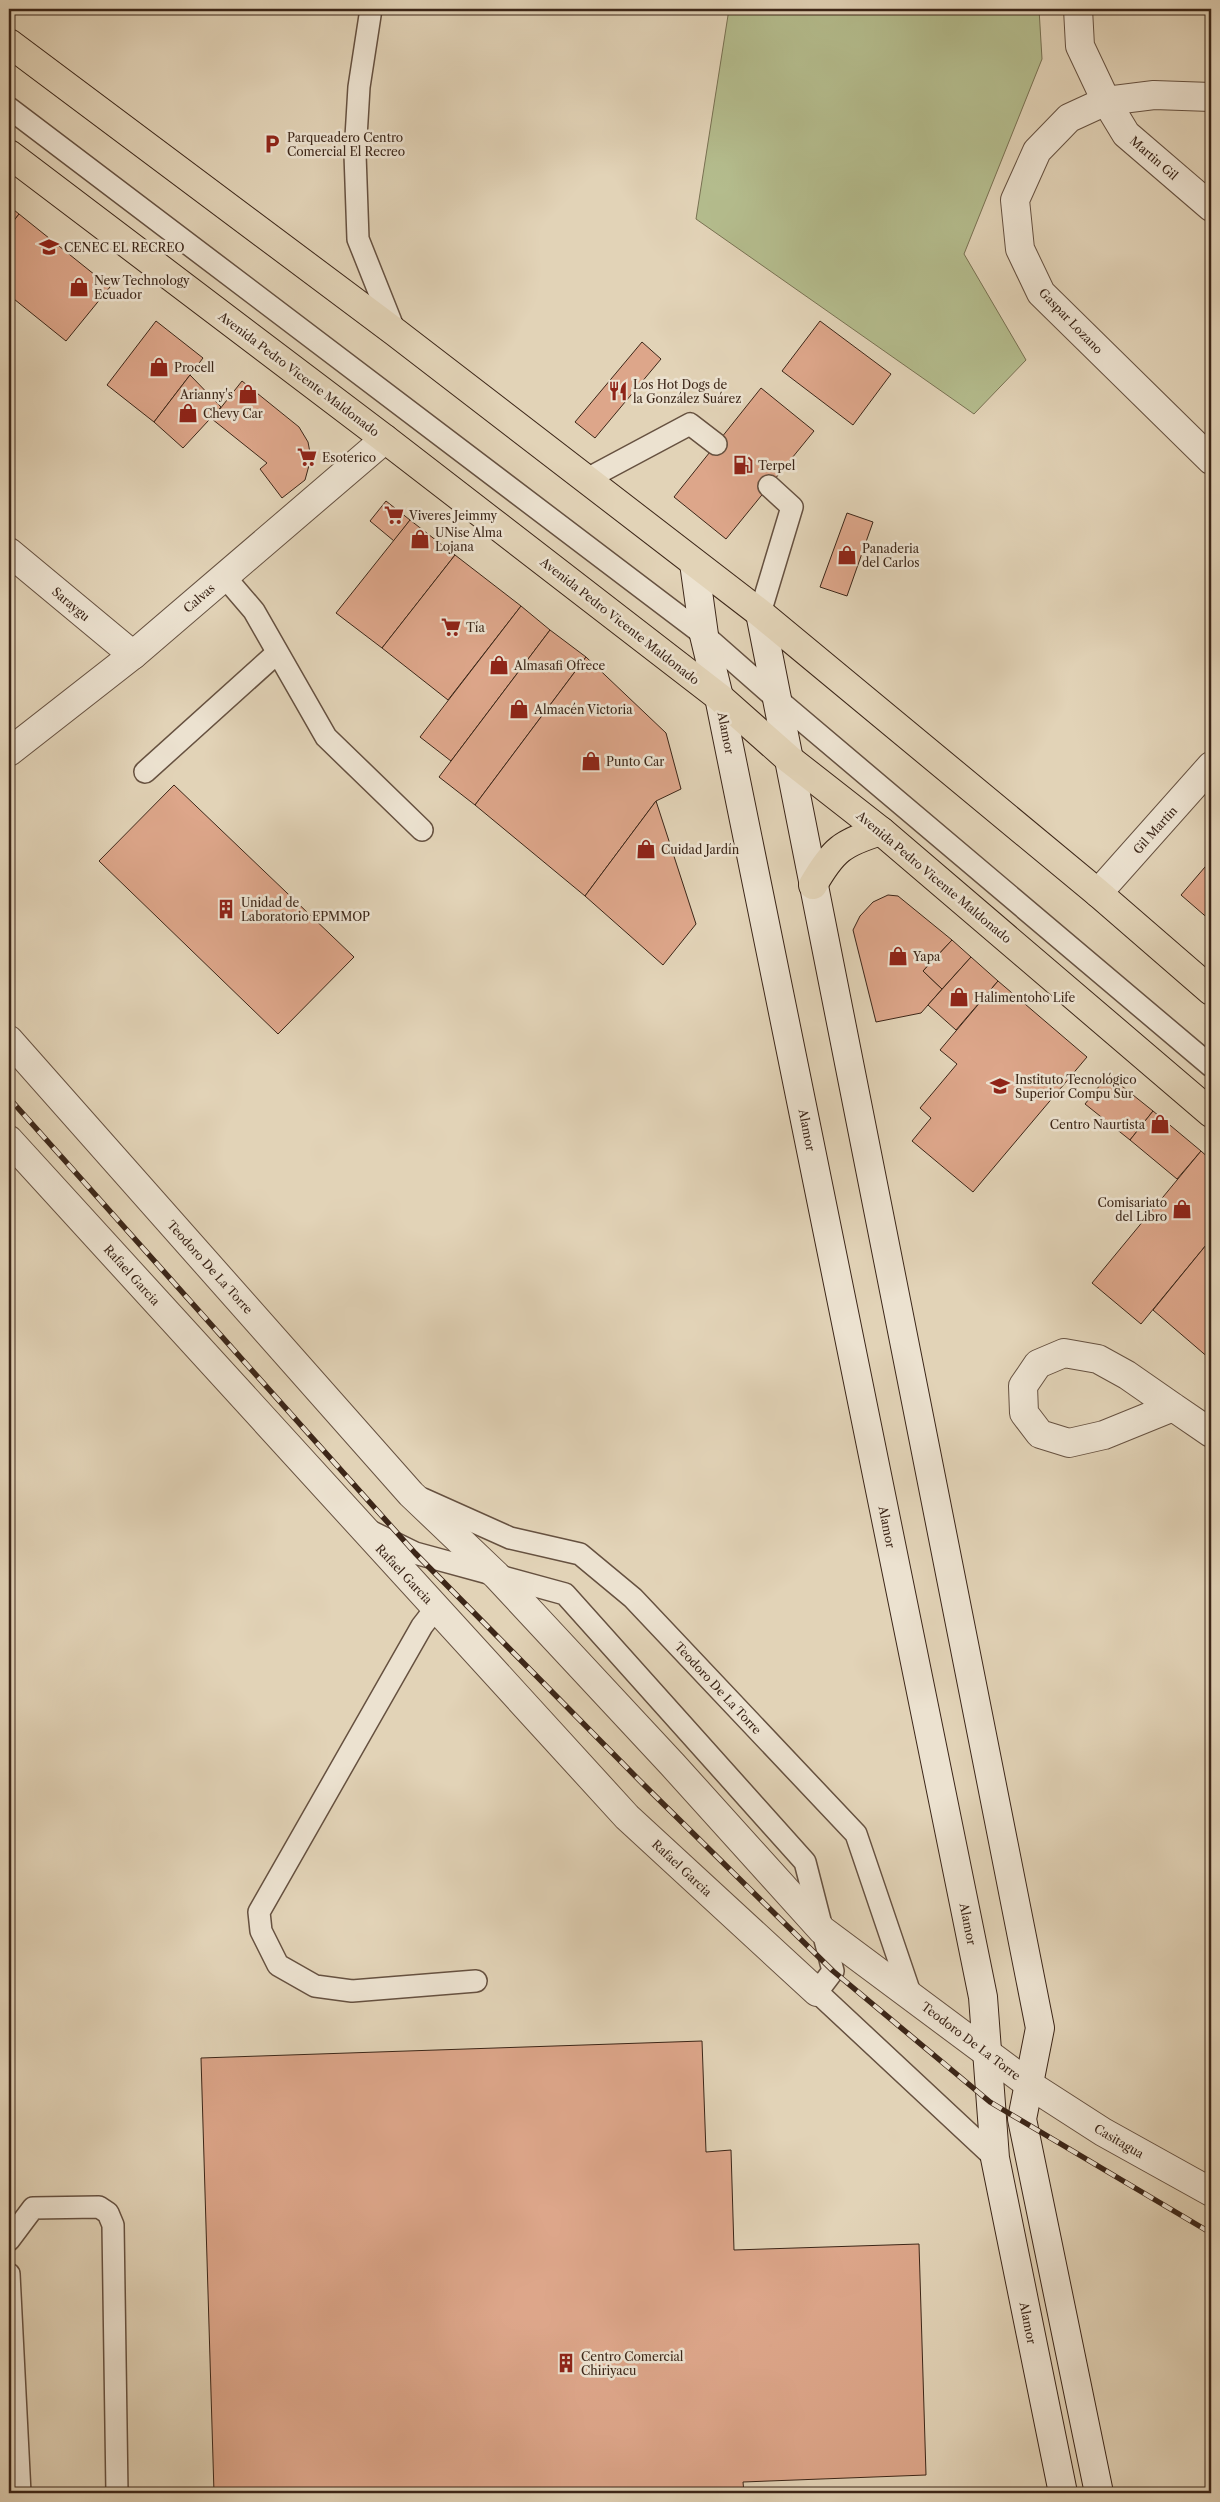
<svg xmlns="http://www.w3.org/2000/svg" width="1220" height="2502" font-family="'Libre Caslon Text',serif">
<rect width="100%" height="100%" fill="#e2d3b7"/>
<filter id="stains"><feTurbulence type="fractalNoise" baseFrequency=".004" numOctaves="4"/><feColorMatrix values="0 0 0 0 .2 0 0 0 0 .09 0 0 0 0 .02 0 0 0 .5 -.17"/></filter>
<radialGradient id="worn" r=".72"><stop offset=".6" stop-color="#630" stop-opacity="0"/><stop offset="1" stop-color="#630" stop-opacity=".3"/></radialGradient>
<polygon fill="#b4bc8d" stroke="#787152" points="729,9 1039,9 1042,59 964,254 1026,360 974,414 696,219"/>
<g fill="#dda68a" stroke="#3c2618">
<polygon points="9,206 19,214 9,227"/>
<polygon points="19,214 110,287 66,341 9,295 9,227"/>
<polygon points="156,321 203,358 154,422 107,385"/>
<polygon points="820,321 891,374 853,425 782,371"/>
<polygon points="642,342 661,359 595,438 575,422"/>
<polygon points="190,375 221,407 183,448 154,422"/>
<polygon points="242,381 299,427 308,442 311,458 305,480 282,498 260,469 267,463 212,419"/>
<polygon points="761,388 814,431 726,539 674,497"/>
<polygon points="386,501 410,520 394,541 370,521"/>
<polygon points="847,513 873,522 847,596 820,587"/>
<polygon points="410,520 455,555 382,648 336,613"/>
<polygon points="455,555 521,606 448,700 382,648"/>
<polygon points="521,606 550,630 451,761 420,737"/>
<polygon points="550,630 586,657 475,805 439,777"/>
<polygon points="586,657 666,733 681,789 656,801 585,896 475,805"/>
<polygon points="174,785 354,957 278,1034 99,861"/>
<polygon points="656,801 696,924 663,965 585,896"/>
<polygon points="1211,860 1211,921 1181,895"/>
<polygon points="888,895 898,896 952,940 923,971 942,989 921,1013 876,1022 853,930 860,916 873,902"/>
<polygon points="952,940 971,957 942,989 923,971"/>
<polygon points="971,957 998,981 956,1030 928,1005"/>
<polygon points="998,981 1087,1057 973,1192 912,1141 931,1118 920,1108 957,1064 940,1050"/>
<polygon points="1108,1075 1153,1111 1130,1140 1085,1104"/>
<polygon points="1153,1111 1201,1151 1177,1179 1130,1140"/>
<polygon points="1201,1151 1211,1160 1211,1239 1141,1324 1092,1283"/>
<polygon points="1211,1239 1211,1357 1210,1359 1153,1310"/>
<polygon points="702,2041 706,2152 731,2150 734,2250 919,2244 926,2475 743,2482 744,2493 214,2493 201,2058"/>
</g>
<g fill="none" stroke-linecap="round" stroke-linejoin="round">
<defs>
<g id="lane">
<polyline points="371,9 359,87 355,154 358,239 395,332"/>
<polyline points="9,108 704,635 778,700 1211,1066"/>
<polyline points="587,479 690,424 716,444"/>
<polyline points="224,576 254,611 326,737 422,830"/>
<polyline points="760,613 792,507 769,486"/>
<polyline points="145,772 277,653"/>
<polyline points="423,1499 510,1538 580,1554 633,1598 856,1834 911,1996"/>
<polyline points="372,1532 415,1553 565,1594 805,1862 833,1971 817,1992 995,2158"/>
<polyline points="436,1608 422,1626 259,1912 261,1931 278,1965 315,1986 352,1991 476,1981"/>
<polyline points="9,2240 33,2208 99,2207 108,2213 113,2225 117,2493"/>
<polyline points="9,2274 20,2493"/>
</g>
<g id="street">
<polyline points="1078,9 1080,46 1106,101 1126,134 1211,207"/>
<polyline points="1211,97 1154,95 1106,101 1069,118 1037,151 1015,200 1020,249 1041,293 1211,460"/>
<polyline points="9,552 133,655"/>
<polyline points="9,752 133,655 385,439"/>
<polyline points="1098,893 1211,766"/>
<polyline points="9,1040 411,1494 496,1575 672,1764 822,1930 1030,2085 1103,2132 1211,2192"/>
<polyline points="9,1140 627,1817 817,1992"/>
<polyline points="1173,1407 1104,1435 1069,1443 1040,1434 1024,1413 1023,1386 1038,1364 1064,1353 1098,1359 1127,1375 1173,1407 1211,1433"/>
</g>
<g id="secondary">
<polyline points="694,563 704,635 719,697 983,1997 995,2158 1063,2493"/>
<polyline points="760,613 1040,2028 1022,2119 1099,2493"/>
</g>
<g id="primary">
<polyline points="9,43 395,332 760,613 1098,893 1211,991"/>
<polyline points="9,154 385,439 719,697 789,759 881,831 1211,1113"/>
<path d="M813,885c20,-35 29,-42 68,-54"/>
</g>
</defs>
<use href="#lane" stroke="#665140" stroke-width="24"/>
<use href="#street" stroke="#665140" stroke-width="30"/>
<use href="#secondary" stroke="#3c2618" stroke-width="30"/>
<use href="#primary" stroke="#3c2618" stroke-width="30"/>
<use href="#lane" stroke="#ece2d0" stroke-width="21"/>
<use href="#street" stroke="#ece2d0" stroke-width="28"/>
<use href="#secondary" stroke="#ece2d0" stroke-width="28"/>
<use href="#primary" stroke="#e2d3b7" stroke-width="28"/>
<defs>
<polyline id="rail" points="9,1098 415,1553 643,1784 833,1971 990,2102 1211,2233"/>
</defs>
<use href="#rail" stroke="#3c2618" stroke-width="5.5"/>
<use href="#rail" stroke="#ece2d0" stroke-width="4" stroke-dasharray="11" stroke-linecap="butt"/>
</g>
<defs>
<symbol id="parking-bare" viewBox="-9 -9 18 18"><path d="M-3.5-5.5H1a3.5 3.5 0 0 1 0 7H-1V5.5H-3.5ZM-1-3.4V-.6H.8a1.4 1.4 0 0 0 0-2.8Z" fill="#8f2418" stroke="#ece2d0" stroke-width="2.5" paint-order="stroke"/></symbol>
<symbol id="school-bare" viewBox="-9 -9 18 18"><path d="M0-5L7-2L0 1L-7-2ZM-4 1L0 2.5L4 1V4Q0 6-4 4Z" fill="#8f2418" stroke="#ece2d0" stroke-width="2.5" paint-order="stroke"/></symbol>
<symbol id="shop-bare" viewBox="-9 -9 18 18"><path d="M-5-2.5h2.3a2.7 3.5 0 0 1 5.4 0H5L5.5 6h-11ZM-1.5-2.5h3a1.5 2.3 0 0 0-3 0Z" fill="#8f2418" stroke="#ece2d0" stroke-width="2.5" paint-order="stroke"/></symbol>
<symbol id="restaurant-bare" viewBox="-9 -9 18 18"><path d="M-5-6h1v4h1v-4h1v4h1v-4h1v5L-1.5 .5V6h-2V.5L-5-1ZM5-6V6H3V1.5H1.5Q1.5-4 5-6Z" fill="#8f2418" stroke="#ece2d0" stroke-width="2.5" paint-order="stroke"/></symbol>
<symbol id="supermarket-bare" viewBox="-9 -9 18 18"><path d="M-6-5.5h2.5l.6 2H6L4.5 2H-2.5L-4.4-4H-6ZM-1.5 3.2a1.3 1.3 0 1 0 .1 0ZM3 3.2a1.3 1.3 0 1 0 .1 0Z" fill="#8f2418" stroke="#ece2d0" stroke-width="2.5" paint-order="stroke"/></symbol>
<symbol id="fuel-bare" viewBox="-9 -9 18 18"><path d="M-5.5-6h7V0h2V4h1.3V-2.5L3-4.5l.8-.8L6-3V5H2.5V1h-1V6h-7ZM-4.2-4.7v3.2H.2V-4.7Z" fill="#8f2418" stroke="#ece2d0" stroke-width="2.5" paint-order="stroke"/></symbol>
<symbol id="building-bare" viewBox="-9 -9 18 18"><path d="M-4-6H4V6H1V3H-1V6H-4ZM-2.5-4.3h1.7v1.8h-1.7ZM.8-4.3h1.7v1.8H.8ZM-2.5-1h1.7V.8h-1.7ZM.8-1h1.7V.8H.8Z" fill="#8f2418" stroke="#ece2d0" stroke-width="2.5" paint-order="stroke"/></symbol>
<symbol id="university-bare" viewBox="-9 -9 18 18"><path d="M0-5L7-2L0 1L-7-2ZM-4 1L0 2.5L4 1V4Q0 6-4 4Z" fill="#8f2418" stroke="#ece2d0" stroke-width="2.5" paint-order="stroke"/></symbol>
</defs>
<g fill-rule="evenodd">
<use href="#parking-bare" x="258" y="130" width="28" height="28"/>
<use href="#school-bare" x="35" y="233" width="28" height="28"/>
<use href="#shop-bare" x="65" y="273" width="28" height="28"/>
<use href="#shop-bare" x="145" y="353" width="28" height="28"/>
<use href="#restaurant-bare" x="604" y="377" width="28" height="28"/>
<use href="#shop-bare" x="234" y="380" width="28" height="28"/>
<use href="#shop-bare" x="174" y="399" width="28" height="28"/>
<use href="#supermarket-bare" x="293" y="443" width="28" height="28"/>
<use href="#fuel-bare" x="729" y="451" width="28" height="28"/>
<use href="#supermarket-bare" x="380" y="501" width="28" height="28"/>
<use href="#shop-bare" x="406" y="525" width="28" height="28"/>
<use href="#shop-bare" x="833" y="541" width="28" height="28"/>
<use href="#supermarket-bare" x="437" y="613" width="28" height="28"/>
<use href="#shop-bare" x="485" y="651" width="28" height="28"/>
<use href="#shop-bare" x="505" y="695" width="28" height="28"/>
<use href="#shop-bare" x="577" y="747" width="28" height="28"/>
<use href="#shop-bare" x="632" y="835" width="28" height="28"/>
<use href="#building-bare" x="212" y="895" width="28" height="28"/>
<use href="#shop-bare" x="884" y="942" width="28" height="28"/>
<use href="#shop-bare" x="945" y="983" width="28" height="28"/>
<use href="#university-bare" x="986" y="1072" width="28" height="28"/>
<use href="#shop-bare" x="1146" y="1110" width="28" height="28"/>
<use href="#shop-bare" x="1168" y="1195" width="28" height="28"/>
<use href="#building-bare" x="552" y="2349" width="28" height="28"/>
</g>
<g text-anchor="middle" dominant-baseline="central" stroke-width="5" stroke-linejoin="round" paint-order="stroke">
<g font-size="12" fill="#3c2618" stroke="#ece2d0" text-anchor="start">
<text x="287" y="137">Parqueadero Centro<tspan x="287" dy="14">Comercial El Recreo</tspan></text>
<text x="64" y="247">CENEC EL RECREO</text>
<text x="94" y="280">New Technology<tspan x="94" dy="14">Ecuador</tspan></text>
<text x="174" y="367">Procell</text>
<text x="633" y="384">Los Hot Dogs de<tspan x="633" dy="14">la González Suárez</tspan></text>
<text x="233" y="394" text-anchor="end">Arianny's</text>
<text x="203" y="413">Chevy Car</text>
<text x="322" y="457">Esoterico</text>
<text x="758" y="465">Terpel</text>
<text x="409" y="515">Viveres Jeimmy</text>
<text x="435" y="532">UNise Alma<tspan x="435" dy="14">Lojana</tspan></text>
<text x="862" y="548">Panaderia<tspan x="862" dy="14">del Carlos</tspan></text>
<text x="466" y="627">Tía</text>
<text x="514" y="665">Almasafi Ofrece</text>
<text x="534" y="709">Almacén Victoria</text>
<text x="606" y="761">Punto Car</text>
<text x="661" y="849">Cuidad Jardín</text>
<text x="241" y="902">Unidad de<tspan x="241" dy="14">Laboratorio EPMMOP</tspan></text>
<text x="913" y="956">Yapa</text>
<text x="974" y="997">Halimentoho Life</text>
<text x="1015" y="1079">Instituto Tecnológico<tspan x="1015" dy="14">Superior Compu Sur</tspan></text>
<text x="1145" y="1124" text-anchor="end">Centro Naurtista</text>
<text x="1167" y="1202" text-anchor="end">Comisariato<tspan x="1167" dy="14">del Libro</tspan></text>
<text x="581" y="2356">Centro Comercial<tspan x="581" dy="14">Chiriyacu</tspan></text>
</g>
<g font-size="12" fill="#3c2618" stroke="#ece2d0">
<text transform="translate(1154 158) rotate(41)">Martin Gil</text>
<text transform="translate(1071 321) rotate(46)">Gaspar Lozano</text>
<text transform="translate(299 374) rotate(37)">Avenida Pedro Vicente Maldonado</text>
<text transform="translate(199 598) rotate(-41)">Calvas</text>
<text transform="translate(71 604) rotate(40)">Saraygu</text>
<text transform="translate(620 621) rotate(38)">Avenida Pedro Vicente Maldonado</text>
<text transform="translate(726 733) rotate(79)">Alamor</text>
<text transform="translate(1155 830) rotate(-48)">Gil Martin</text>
<text transform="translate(934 877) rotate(40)">Avenida Pedro Vicente Maldonado</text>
<text transform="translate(807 1130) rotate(79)">Alamor</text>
<text transform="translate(210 1267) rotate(48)">Teodoro De La Torre</text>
<text transform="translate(132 1275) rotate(48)">Rafael Garcia</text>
<text transform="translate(887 1527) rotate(79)">Alamor</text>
<text transform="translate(404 1574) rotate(47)">Rafael Garcia</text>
<text transform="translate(718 1688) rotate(47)">Teodoro De La Torre</text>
<text transform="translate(682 1868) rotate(43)">Rafael Garcia</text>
<text transform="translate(968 1924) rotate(79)">Alamor</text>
<text transform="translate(971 2041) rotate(37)">Teodoro De La Torre</text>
<text transform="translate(1119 2141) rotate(30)">Casitagua</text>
<text transform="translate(1028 2323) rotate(79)">Alamor</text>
</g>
</g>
<rect width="1220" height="2502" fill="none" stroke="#e2d3b7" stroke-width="30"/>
<rect x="10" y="10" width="1200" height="2482" fill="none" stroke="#3c2618" stroke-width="2.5"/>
<rect x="15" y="15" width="1190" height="2472" fill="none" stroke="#3c2618"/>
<rect width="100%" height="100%" filter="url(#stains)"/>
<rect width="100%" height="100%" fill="url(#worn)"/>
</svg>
